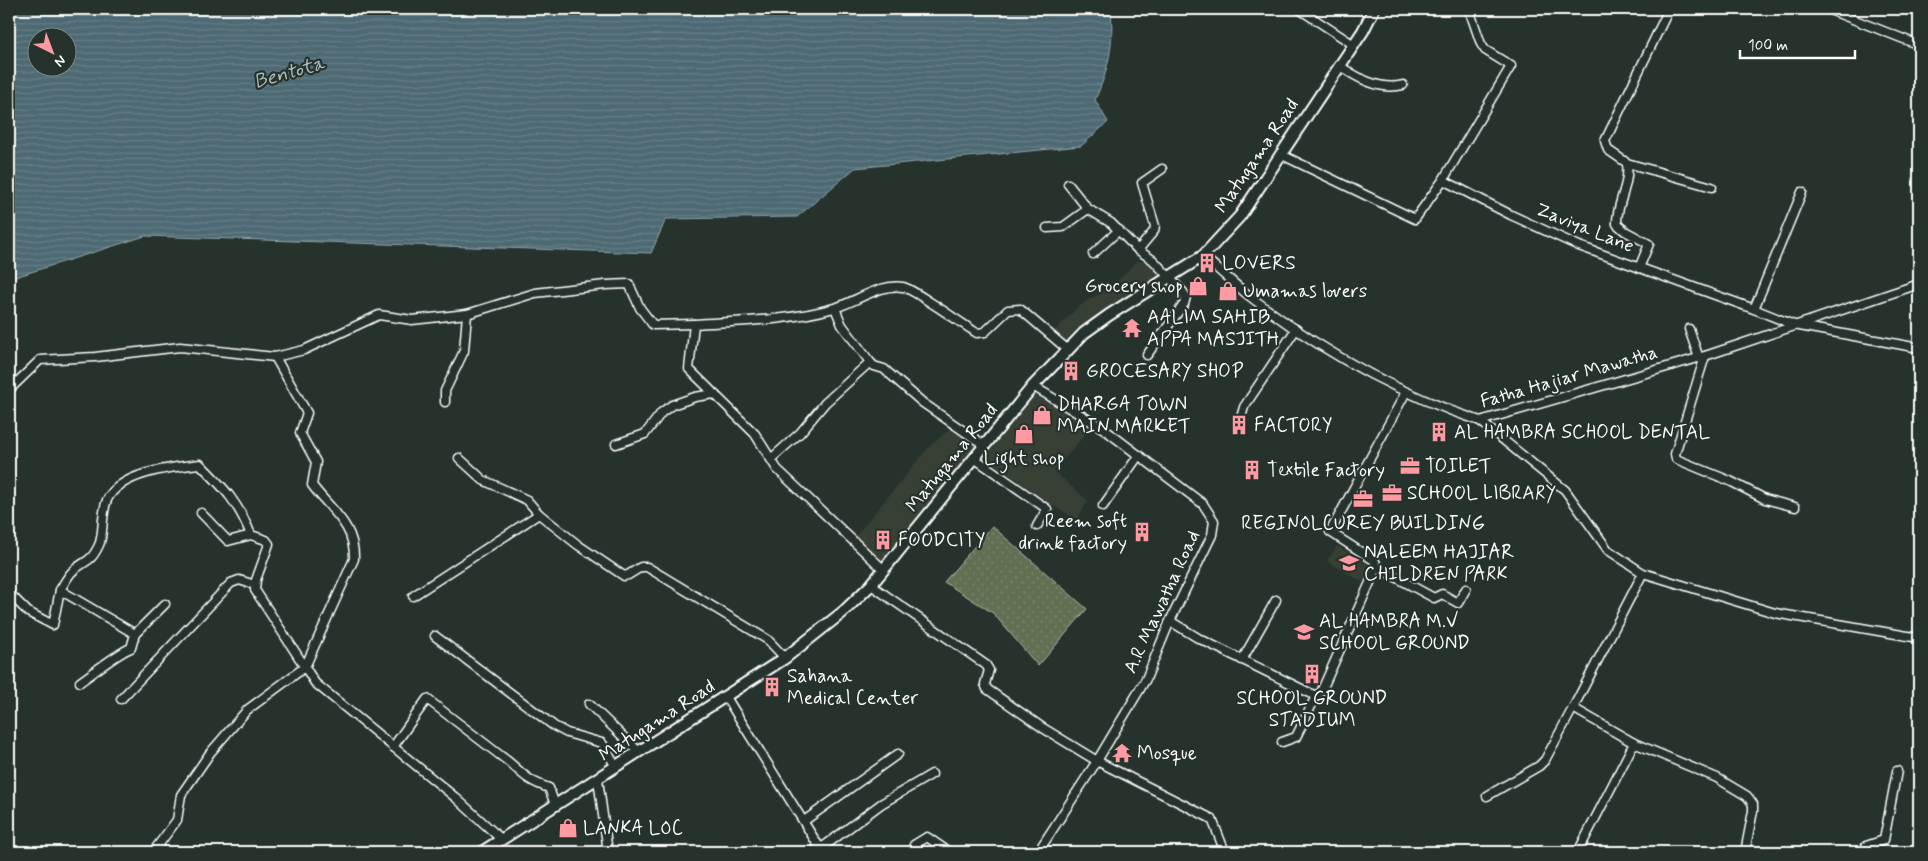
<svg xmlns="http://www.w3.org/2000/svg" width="1928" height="861" font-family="Mynerve,sans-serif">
<defs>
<pattern id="park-dots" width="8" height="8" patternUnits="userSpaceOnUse" patternTransform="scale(1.25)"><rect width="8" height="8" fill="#607153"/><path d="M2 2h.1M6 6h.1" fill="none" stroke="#78866d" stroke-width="1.8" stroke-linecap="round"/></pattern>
<pattern id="water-rules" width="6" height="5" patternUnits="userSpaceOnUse" patternTransform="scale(1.25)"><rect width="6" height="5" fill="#4d6973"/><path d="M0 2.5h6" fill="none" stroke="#688088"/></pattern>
</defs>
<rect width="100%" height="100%" fill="#26332d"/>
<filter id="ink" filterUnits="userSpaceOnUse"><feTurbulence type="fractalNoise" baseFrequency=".02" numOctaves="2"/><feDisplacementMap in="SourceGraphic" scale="10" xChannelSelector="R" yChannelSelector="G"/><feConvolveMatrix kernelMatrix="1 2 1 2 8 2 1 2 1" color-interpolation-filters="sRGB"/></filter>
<g filter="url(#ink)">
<g fill="#384036">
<polygon points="1137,261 1156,263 1166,276 1068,347 1053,333 1077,308 1118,281"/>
<polygon points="1034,389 1092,426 1054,471 1088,501 1077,519 1047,502 986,458"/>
<polygon points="949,430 979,444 884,565 854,538 929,447"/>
<polygon points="1337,546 1370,566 1363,582 1327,561"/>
</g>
<polygon fill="url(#park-dots)" stroke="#b0b8a9" points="992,526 1087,609 1038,666 993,613 944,582"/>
<path fill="url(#water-rules)" stroke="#94a5ab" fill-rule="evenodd" d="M9,9h1102c3,34 -2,60 -16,91l13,22 -27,24 -226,22 -58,49 -131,2 -15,34 -506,-17 -136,43zM38,38h30v30h-30z"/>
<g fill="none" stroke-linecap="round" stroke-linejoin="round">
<defs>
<g id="minor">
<polyline points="1299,9 1354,45"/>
<polyline points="1469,9 1481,44 1485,50 1511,66 1443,180 1511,215 1579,246 1754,309 1794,325 1919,348"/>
<polyline points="1827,9 1919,45"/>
<path d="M1340,66c17,12 41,25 63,19"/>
<polyline points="1280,154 1415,219 1443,180"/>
<polyline points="1627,163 1712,187"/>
<polyline points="1068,184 1088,209"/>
<polyline points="1047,228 1063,227 1088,209 1111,223 1138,250 1153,260 1183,292 1186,297 1184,304 1147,355"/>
<polyline points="1138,250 1154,231 1155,226 1142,183 1162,169"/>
<polyline points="1093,254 1119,230"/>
<path d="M1203,256c16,14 32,29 49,42 68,52 147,96 228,123l225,-65 214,-72"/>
<path d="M1639,268l10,-24 -24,-13 -8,-7c-1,-20 13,-38 10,-61l-19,-13 -3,-9 64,-132"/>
<polyline points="835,308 842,325 870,362"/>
<polyline points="1754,309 1802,192"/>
<polyline points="1689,329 1699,358"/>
<polyline points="1705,356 1675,454 1676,459 1730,481 1765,499 1795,507"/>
<path d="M275,357l32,56 -7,20 16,29 -4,23c19,26 43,39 42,74l-49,108 10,16 141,115 45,41"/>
<polyline points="1033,386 1104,429 1203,504 1214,521 1212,535 1170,621 1146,679 1097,761 1038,852"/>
<polyline points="9,390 40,360 95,357 180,347 275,357 304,350 379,315 412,320 467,314 535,293 605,285 629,284 640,308 653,325 694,324"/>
<polyline points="445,402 445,391 464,351 467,314"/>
<polyline points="1242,414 1244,407 1296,329"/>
<polyline points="1480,421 1565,490 1608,550 1643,573 1775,613 1919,638"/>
<polyline points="616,444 645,434 662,412 672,405 695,397 714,394"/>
<polyline points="459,458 483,480 527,500 539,514 578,545 624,576 628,575 641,567 647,567 768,640 785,658"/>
<polyline points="772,458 800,433 825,403 870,362 874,366 884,369 923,403 984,445"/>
<polyline points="974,458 1047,509 1037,526"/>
<polyline points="1103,506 1139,455"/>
<polyline points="1377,567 1434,598 1442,594 1458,603 1466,589"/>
<path d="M884,570l-107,-101 -22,-35 -66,-65 5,-45c46,-3 95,-3 140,-16 22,-6 46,-25 69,-21 9,1 62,39 74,46l8,-1 23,-22 12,-1 48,41"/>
<polyline points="1643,573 1573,708 1634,743 1717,778 1747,796 1753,804 1753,811 1745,852"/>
<polyline points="871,585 986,665 989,670 985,684 987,689 1043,728 1097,761 1212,819 1225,852"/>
<polyline points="9,593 28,612 53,625 60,590"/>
<polyline points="413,596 539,514"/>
<polyline points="1170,621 1198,638 1316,696 1321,692 1377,567 1375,561 1330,532 1406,392"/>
<path d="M135,634l-75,-44c4,-6 8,-15 13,-19 13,-12 17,-7 26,-26 5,-10 2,-31 8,-45 13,-28 67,-33 93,-36 25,25 38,38 51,71"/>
<polyline points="435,636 554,726 567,733 602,743 616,767"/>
<polyline points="1242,660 1276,600"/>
<path d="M80,682c13,-9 39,-30 51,-34l4,-14 30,-30"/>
<polyline points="726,697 818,845 823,847 881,804 932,774"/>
<polyline points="121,699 231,583 239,580 255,585"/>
<polyline points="589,704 639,752"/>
<polyline points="1282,742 1296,737 1316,696"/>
<path d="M393,747l34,-48c25,19 49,38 74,57 21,15 21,23 48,32l6,17"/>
<polyline points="598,779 608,852"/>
<polyline points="1487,796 1539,766 1545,760 1573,708"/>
<polyline points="804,821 898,754"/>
<polyline points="914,845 927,837 949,852"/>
<polyline points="153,852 177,820 181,795 210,753 247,710 305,667 255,590 256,580 269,544 266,540 251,535 228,541 201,513"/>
<polyline points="1578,852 1634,743"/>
<polyline points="1866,852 1866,846 1884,840 1897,771"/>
</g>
<polyline id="major" points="482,852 785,658 843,612 871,585 1033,386 1066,352 1084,333 1109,315 1203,256 1240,216 1363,31 1374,9"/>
</defs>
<use href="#minor" stroke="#fff" stroke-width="11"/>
<use href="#major" stroke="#fff" stroke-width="14"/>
<use href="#minor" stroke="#26332d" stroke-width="8"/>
<use href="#major" stroke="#26332d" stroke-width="10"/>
</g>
</g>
<defs>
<symbol id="building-bare" viewBox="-9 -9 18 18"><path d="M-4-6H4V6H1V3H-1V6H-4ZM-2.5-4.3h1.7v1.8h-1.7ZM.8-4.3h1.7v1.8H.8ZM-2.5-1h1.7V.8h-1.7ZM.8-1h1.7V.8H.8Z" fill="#ff9aa2" stroke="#26332d" stroke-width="2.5" paint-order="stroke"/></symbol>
<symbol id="shop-bare" viewBox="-9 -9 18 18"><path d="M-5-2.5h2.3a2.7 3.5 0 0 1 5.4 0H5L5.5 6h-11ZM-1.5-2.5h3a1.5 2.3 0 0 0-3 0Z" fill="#ff9aa2" stroke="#26332d" stroke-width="2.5" paint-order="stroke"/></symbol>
<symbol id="temple-bare" viewBox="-9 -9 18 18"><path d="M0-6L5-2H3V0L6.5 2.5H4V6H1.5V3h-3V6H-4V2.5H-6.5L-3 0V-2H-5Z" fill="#ff9aa2" stroke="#26332d" stroke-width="2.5" paint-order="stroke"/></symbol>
<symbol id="office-bare" viewBox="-9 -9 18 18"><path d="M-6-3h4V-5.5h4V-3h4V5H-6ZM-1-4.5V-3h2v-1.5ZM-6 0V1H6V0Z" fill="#ff9aa2" stroke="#26332d" stroke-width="2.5" paint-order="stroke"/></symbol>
<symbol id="school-bare" viewBox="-9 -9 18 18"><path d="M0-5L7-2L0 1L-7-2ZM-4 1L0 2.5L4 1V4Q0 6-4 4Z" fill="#ff9aa2" stroke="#26332d" stroke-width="2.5" paint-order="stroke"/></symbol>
</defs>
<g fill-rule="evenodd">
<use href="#building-bare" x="1193" y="249" width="28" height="28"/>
<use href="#shop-bare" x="1184" y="272" width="28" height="28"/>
<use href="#shop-bare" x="1214" y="277" width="28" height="28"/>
<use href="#temple-bare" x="1118" y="314" width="28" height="28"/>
<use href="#building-bare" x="1057" y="357" width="28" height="28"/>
<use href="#shop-bare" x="1028" y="401" width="28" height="28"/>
<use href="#building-bare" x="1225" y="411" width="28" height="28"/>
<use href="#building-bare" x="1425" y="418" width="28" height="28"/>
<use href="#shop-bare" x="1010" y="420" width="28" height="28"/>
<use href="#office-bare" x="1396" y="452" width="28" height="28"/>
<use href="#building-bare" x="1238" y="456" width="28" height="28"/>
<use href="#office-bare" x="1378" y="479" width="28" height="28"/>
<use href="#office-bare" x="1349" y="485" width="28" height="28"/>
<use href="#building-bare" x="1128" y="518" width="28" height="28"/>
<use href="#building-bare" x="869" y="526" width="28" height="28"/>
<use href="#school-bare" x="1335" y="549" width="28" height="28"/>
<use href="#school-bare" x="1290" y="618" width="28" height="28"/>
<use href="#building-bare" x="1298" y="660" width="28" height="28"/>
<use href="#building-bare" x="758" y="673" width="28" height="28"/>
<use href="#temple-bare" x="1108" y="739" width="28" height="28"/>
<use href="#shop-bare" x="554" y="814" width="28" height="28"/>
</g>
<g text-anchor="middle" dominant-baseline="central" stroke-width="4.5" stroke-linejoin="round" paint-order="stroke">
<g font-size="19" fill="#fff" stroke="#26332d">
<text transform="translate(1257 156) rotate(-56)">Matugama Road</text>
<text transform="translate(1585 228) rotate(22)">Zaviya Lane</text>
<text transform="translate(1569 377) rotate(-16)">Fatha Hajiar Mawatha</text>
<text transform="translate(952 458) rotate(-51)">Matugama Road</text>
<text transform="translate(1162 602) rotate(-65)">A.R Mawatha Road</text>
<text transform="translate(657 721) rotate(-33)">Matugama Road</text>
</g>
<g font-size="19" fill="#fff" stroke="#26332d" text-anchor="start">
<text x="1222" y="263">LOVERS</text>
<text x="1183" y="286" text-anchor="end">Grocery shop</text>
<text x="1243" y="291">Umamas lovers</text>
<text x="1147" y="317">AALIM SAHIB<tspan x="1147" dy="22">APPA MASJITH</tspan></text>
<text x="1086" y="371">GROCESARY SHOP</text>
<text x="1057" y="404">DHARGA TOWN<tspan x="1057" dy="22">MAIN MARKET</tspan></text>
<text x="1254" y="425">FACTORY</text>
<text x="1454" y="432">AL HAMBRA SCHOOL DENTAL</text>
<text x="1024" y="458" text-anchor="middle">Light shop</text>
<text x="1425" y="466">TOILET</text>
<text x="1267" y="470">Textile Factory</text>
<text x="1407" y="493">SCHOOL LIBRARY</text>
<text x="1127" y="521" text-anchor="end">Reem soft<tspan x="1127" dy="22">drink factory</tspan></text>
<text x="1363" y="523" text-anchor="middle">REGINOLCUREY BUILDING</text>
<text x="898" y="540">FOODCITY</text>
<text x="1364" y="552">NALEEM HAJIAR<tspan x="1364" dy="22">CHILDREN PARK</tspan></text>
<text x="1319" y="621">AL HAMBRA M.V<tspan x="1319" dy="22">SCHOOL GROUND</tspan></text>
<text x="787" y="676">Sahana<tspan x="787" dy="22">Medical Center</tspan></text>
<text x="1312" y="698" text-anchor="middle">SCHOOL GROUND<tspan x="1312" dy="22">STADIUM</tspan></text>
<text x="1137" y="753">Mosque</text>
<text x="583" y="828">LANKA LOC</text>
</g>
<g font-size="20" font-style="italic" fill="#afbcc0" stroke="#26332d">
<text transform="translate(289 73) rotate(-16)">Bentota</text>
</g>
</g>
<rect width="1928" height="861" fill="none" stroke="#26332d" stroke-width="30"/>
<rect x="15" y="15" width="1898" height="831" fill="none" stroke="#fff" stroke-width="2" filter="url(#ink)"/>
<g transform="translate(52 52) rotate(138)"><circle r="24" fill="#26332d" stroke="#7d8581"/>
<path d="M0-4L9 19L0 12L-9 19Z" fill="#ff9aa2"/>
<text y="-8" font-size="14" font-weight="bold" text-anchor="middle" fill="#ffffff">N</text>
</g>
<path d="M1740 50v8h115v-8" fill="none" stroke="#ffffff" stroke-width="2.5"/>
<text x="1748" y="50" font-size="15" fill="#ffffff" stroke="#26332d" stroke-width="4" paint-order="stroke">100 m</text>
</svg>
